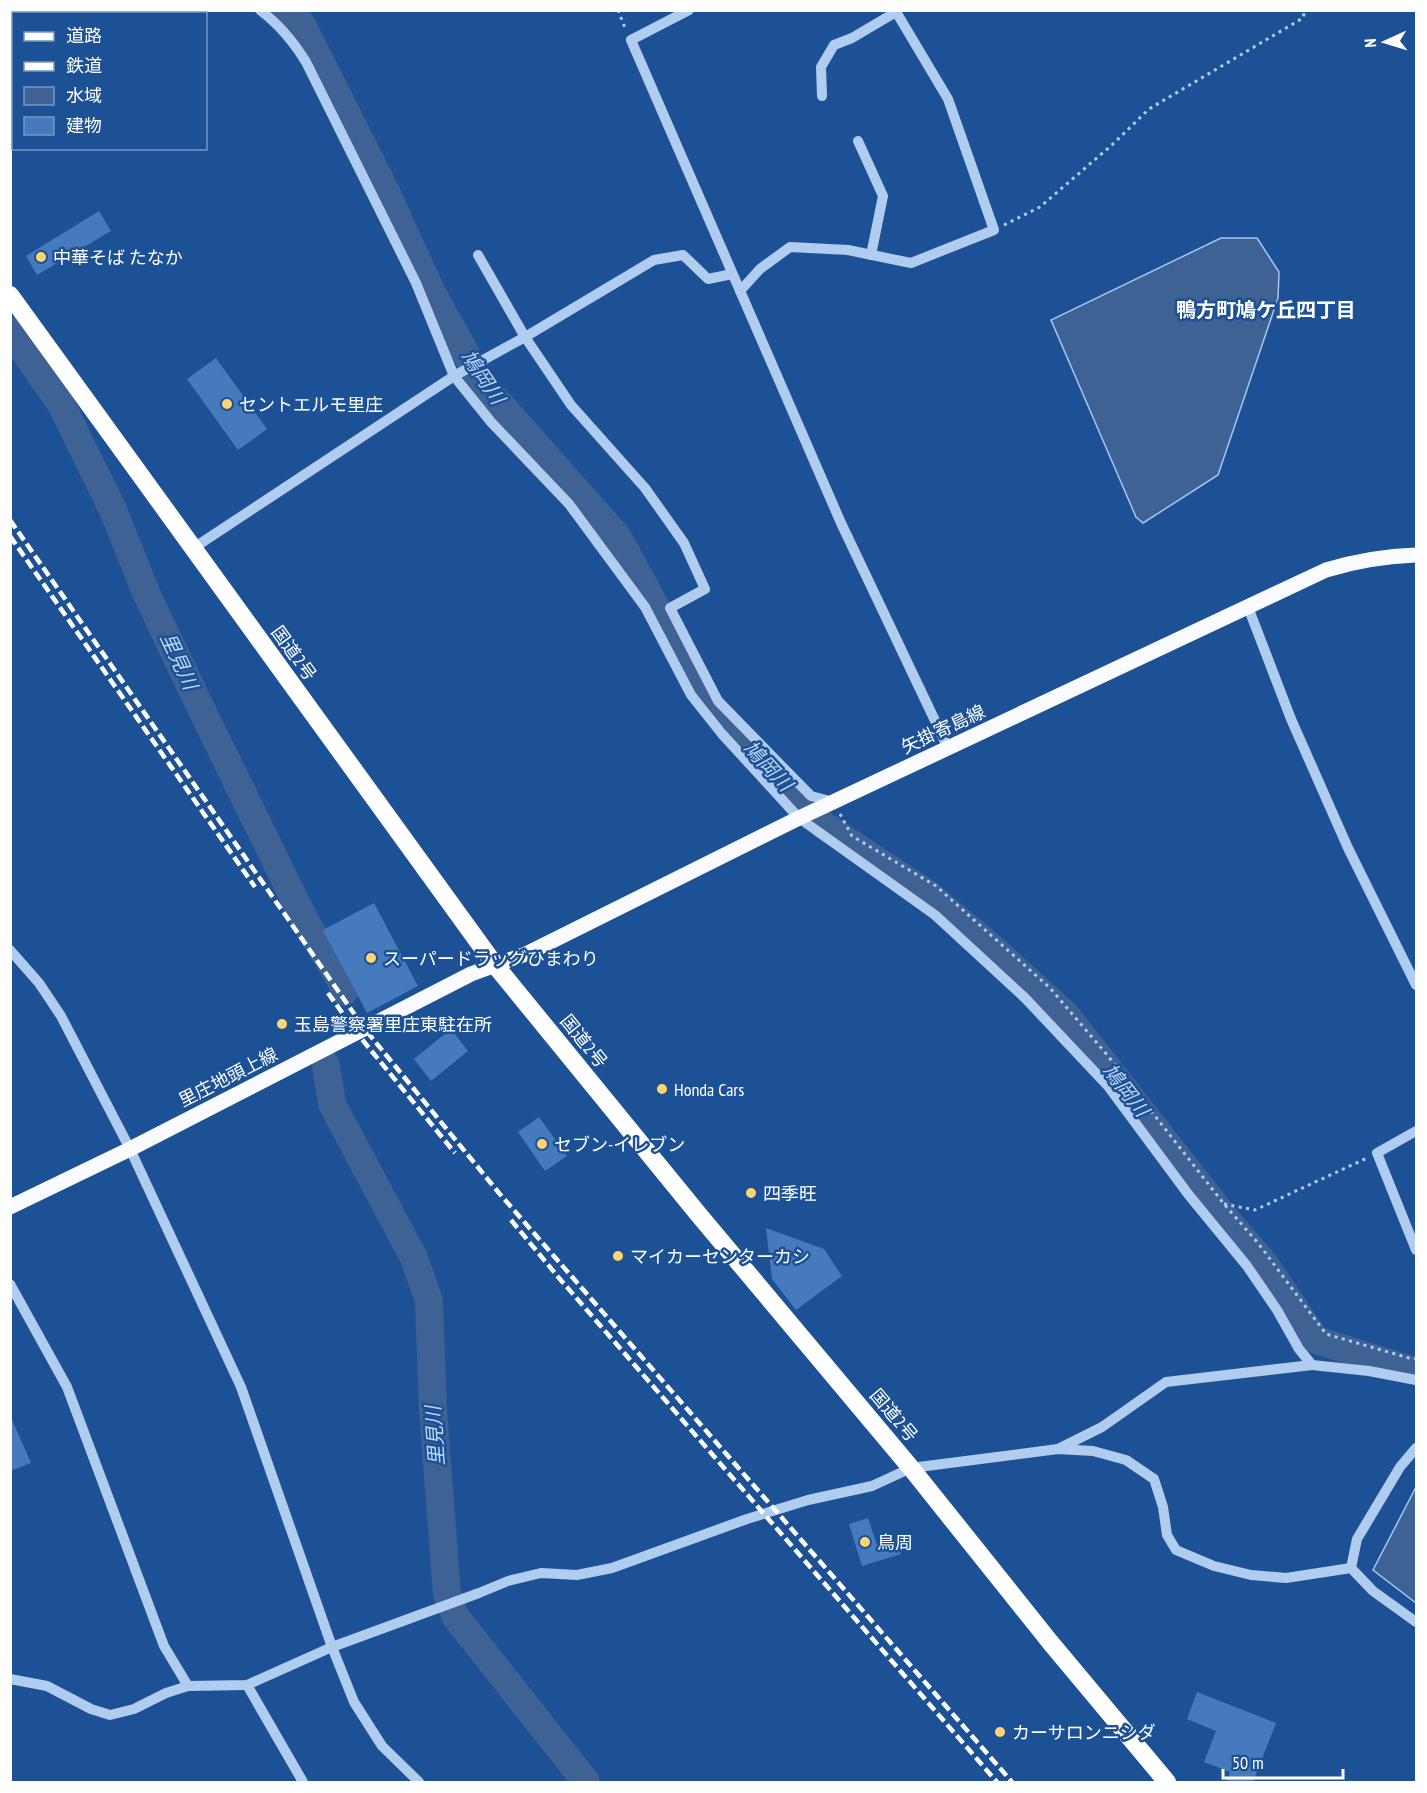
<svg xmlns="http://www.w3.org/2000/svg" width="1427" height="1793" font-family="'PT Sans Narrow','Noto Sans JP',sans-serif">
<rect width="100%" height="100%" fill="#1d5196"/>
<g fill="#3d6293" stroke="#a4c7f1" stroke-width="1.5">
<polygon points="1221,238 1257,238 1279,272 1278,298 1218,475 1143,523 1136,517 1051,320"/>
<polygon points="1416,1487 1416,1603 1373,1570"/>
</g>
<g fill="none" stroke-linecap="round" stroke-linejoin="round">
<g stroke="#3d6293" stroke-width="28">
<polyline points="286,10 301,23 386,192 432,293 484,386 617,536 708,702 823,825 928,894 997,952 1066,1015 1226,1219 1264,1263 1316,1340 1411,1370 1416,1370"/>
<polyline points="10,331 61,404 113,510 147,595 196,698 305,921 343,984 344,992"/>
<polyline points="326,1065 332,1104 414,1258 429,1301 433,1410 447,1594 455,1616 586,1782"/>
</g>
</g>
<g fill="#457abd">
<polygon points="99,211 111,231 37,275 26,256"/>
<polygon points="216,358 267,429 238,450 187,379"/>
<polygon points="374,903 418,986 367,1013 323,930"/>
<polygon points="451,1029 468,1051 431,1081 414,1059"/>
<polygon points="539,1117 567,1156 545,1171 518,1132"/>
<polygon points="766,1228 824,1249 842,1276 796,1310 772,1279"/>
<polygon points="10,1415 31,1463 10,1471"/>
<polygon points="868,1518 877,1545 897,1539 901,1554 862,1566 849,1524"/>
<polygon points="1197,1692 1276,1723 1253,1782 1226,1782 1230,1772 1204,1762 1216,1731 1187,1719"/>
</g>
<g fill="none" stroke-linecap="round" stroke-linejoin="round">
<g stroke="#b0cdef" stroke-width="3" stroke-dasharray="3 4.5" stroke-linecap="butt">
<polyline points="618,10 625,28"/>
<polyline points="1004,225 1040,207 1113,144 1149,109 1303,18 1305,10"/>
<polyline points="840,814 852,836 936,886 1050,988 1108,1056 1224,1204 1258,1243 1326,1334 1409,1358 1416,1359"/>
<polyline points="1224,1204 1255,1210 1367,1158"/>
</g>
<g stroke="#b0cdef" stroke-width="10">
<path d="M260,10c20,15 33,31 46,52l110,221 38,93 37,46 78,82 76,103 46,88 31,39 77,84 136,97 90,83 83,88 80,108 59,72 30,44 22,39 13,16 57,6 47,9"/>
<polyline points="689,10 631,40 841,523 948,748"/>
<polyline points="822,96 821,67 834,45 852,38 896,12"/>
<polyline points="858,141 883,196 871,255"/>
<polyline points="478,255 525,337 571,405 645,488 684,543 705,589 670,608 718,701 811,796 834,802"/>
<polyline points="740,291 760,269 790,247 848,250 911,263 994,230 948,99 895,10"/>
<polyline points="192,549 454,376 525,337 654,260 683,255 708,279 732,274"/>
<polyline points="1248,607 1291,719 1348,848 1416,985"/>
<polyline points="10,950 39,983 61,1016 130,1149 241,1387 332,1647 354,1702 382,1746 419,1782"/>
<polyline points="1416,1131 1377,1153 1416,1250"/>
<polyline points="10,1284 67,1387 164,1646 188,1686"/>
<polyline points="1416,1448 1400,1467 1357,1539 1351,1568 1373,1591 1416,1622"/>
<polyline points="1058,1449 1102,1427 1166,1382 1312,1365"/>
<polyline points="10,1679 47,1686 91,1709 110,1715 134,1709 166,1693 188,1686 247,1685 332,1647 479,1593 508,1581 541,1573 577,1575 612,1568 747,1519 808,1500 872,1486 911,1468 1058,1449 1093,1451 1126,1460 1154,1479 1163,1507 1167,1535 1176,1550 1214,1566 1251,1575 1286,1578 1351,1568"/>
<polyline points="247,1685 303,1782"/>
</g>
<path stroke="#f9fbff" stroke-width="15" d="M10,1207l120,-58 341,-175 55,-20 273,-136 527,-248c30,-9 59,-14 90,-15"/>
<polyline stroke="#fff" stroke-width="18" points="10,295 495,965 699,1215 911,1468 1050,1642 1167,1782"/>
<g stroke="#fff" stroke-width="4.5" stroke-dasharray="10 4.5" stroke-linecap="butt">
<polyline points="10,520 364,1028 499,1193 1012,1782"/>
<polyline points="10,536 255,887"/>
<polyline points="328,993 356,1032 455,1153"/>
<polyline points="511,1220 559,1278 997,1782"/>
</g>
</g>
<g fill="#ffd56f" stroke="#1d5196" stroke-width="2">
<circle cx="41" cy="257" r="6"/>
<circle cx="227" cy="404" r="6"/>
<circle cx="371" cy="958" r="6"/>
<circle cx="282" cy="1024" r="6"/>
<circle cx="662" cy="1089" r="6"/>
<circle cx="542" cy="1144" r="6"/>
<circle cx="751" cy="1193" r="6"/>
<circle cx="618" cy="1256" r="6"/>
<circle cx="865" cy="1542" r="6"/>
<circle cx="1000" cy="1732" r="6"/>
</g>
<g text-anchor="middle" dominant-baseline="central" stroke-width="5" stroke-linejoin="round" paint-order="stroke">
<g font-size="18" fill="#fff" stroke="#1d5196" text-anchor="start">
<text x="53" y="257">中華そば たなか</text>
<text x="239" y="404">セントエルモ里庄</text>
<text x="383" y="958">スーパードラッグひまわり</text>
<text x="294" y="1024">玉島警察署里庄東駐在所</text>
<text x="674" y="1089">Honda Cars</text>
<text x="554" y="1144">セブン-イレブン</text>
<text x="763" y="1193">四季旺</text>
<text x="630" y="1256">マイカーセンターカシ</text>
<text x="877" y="1542">鳥周</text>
<text x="1012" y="1732">カーサロンニシダ</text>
</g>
<g font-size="18" fill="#fff" stroke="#1d5196">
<text transform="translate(294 653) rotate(54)">国道2号</text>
<text transform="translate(943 729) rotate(-25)">矢掛寄島線</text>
<text transform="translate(584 1041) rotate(51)">国道2号</text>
<text transform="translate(228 1077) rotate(-27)">里庄地頭上線</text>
<text transform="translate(894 1415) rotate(50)">国道2号</text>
</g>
<g font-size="20" font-weight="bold" fill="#fff" stroke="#1d5196">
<text x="1266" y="310">鴨方町鳩ケ丘四丁目</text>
</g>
<g font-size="20" font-style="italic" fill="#bdd7f6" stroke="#1d5196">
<text transform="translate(483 377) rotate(56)">鳩岡川</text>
<text transform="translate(179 661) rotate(65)">里見川</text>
<text transform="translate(768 766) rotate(47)">鳩岡川</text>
<text transform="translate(1126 1090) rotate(52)">鳩岡川</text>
<text transform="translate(435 1436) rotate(-94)">里見川</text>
</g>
</g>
<rect width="1427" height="1793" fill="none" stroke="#ffffff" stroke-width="24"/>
<rect x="12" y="12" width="195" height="138" fill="#1d5196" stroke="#7797c0" stroke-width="1.5"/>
<rect x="24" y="32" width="30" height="9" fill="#f9fbff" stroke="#7797c0" stroke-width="1.5"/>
<text x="66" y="42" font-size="18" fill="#ffffff">道路</text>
<rect x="24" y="62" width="30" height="9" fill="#ffffff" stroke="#7797c0" stroke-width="1.5"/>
<text x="66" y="72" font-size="18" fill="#ffffff">鉄道</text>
<rect x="24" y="87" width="30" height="18" fill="#3d6293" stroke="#7797c0" stroke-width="1.5"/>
<text x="66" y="102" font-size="18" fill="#ffffff">水域</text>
<rect x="24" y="117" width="30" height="18" fill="#457abd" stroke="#7797c0" stroke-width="1.5"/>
<text x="66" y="132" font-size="18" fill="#ffffff">建物</text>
<g transform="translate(1385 42) rotate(266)" stroke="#1d5196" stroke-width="4.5" paint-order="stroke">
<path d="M0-4.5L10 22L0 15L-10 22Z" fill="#ffffff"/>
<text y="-9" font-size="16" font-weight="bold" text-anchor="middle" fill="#ffffff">N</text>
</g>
<path d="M1223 1769v9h120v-9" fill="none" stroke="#ffffff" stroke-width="3"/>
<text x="1232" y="1769" font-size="18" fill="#ffffff" stroke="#1d5196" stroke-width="4.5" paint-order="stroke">50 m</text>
</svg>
